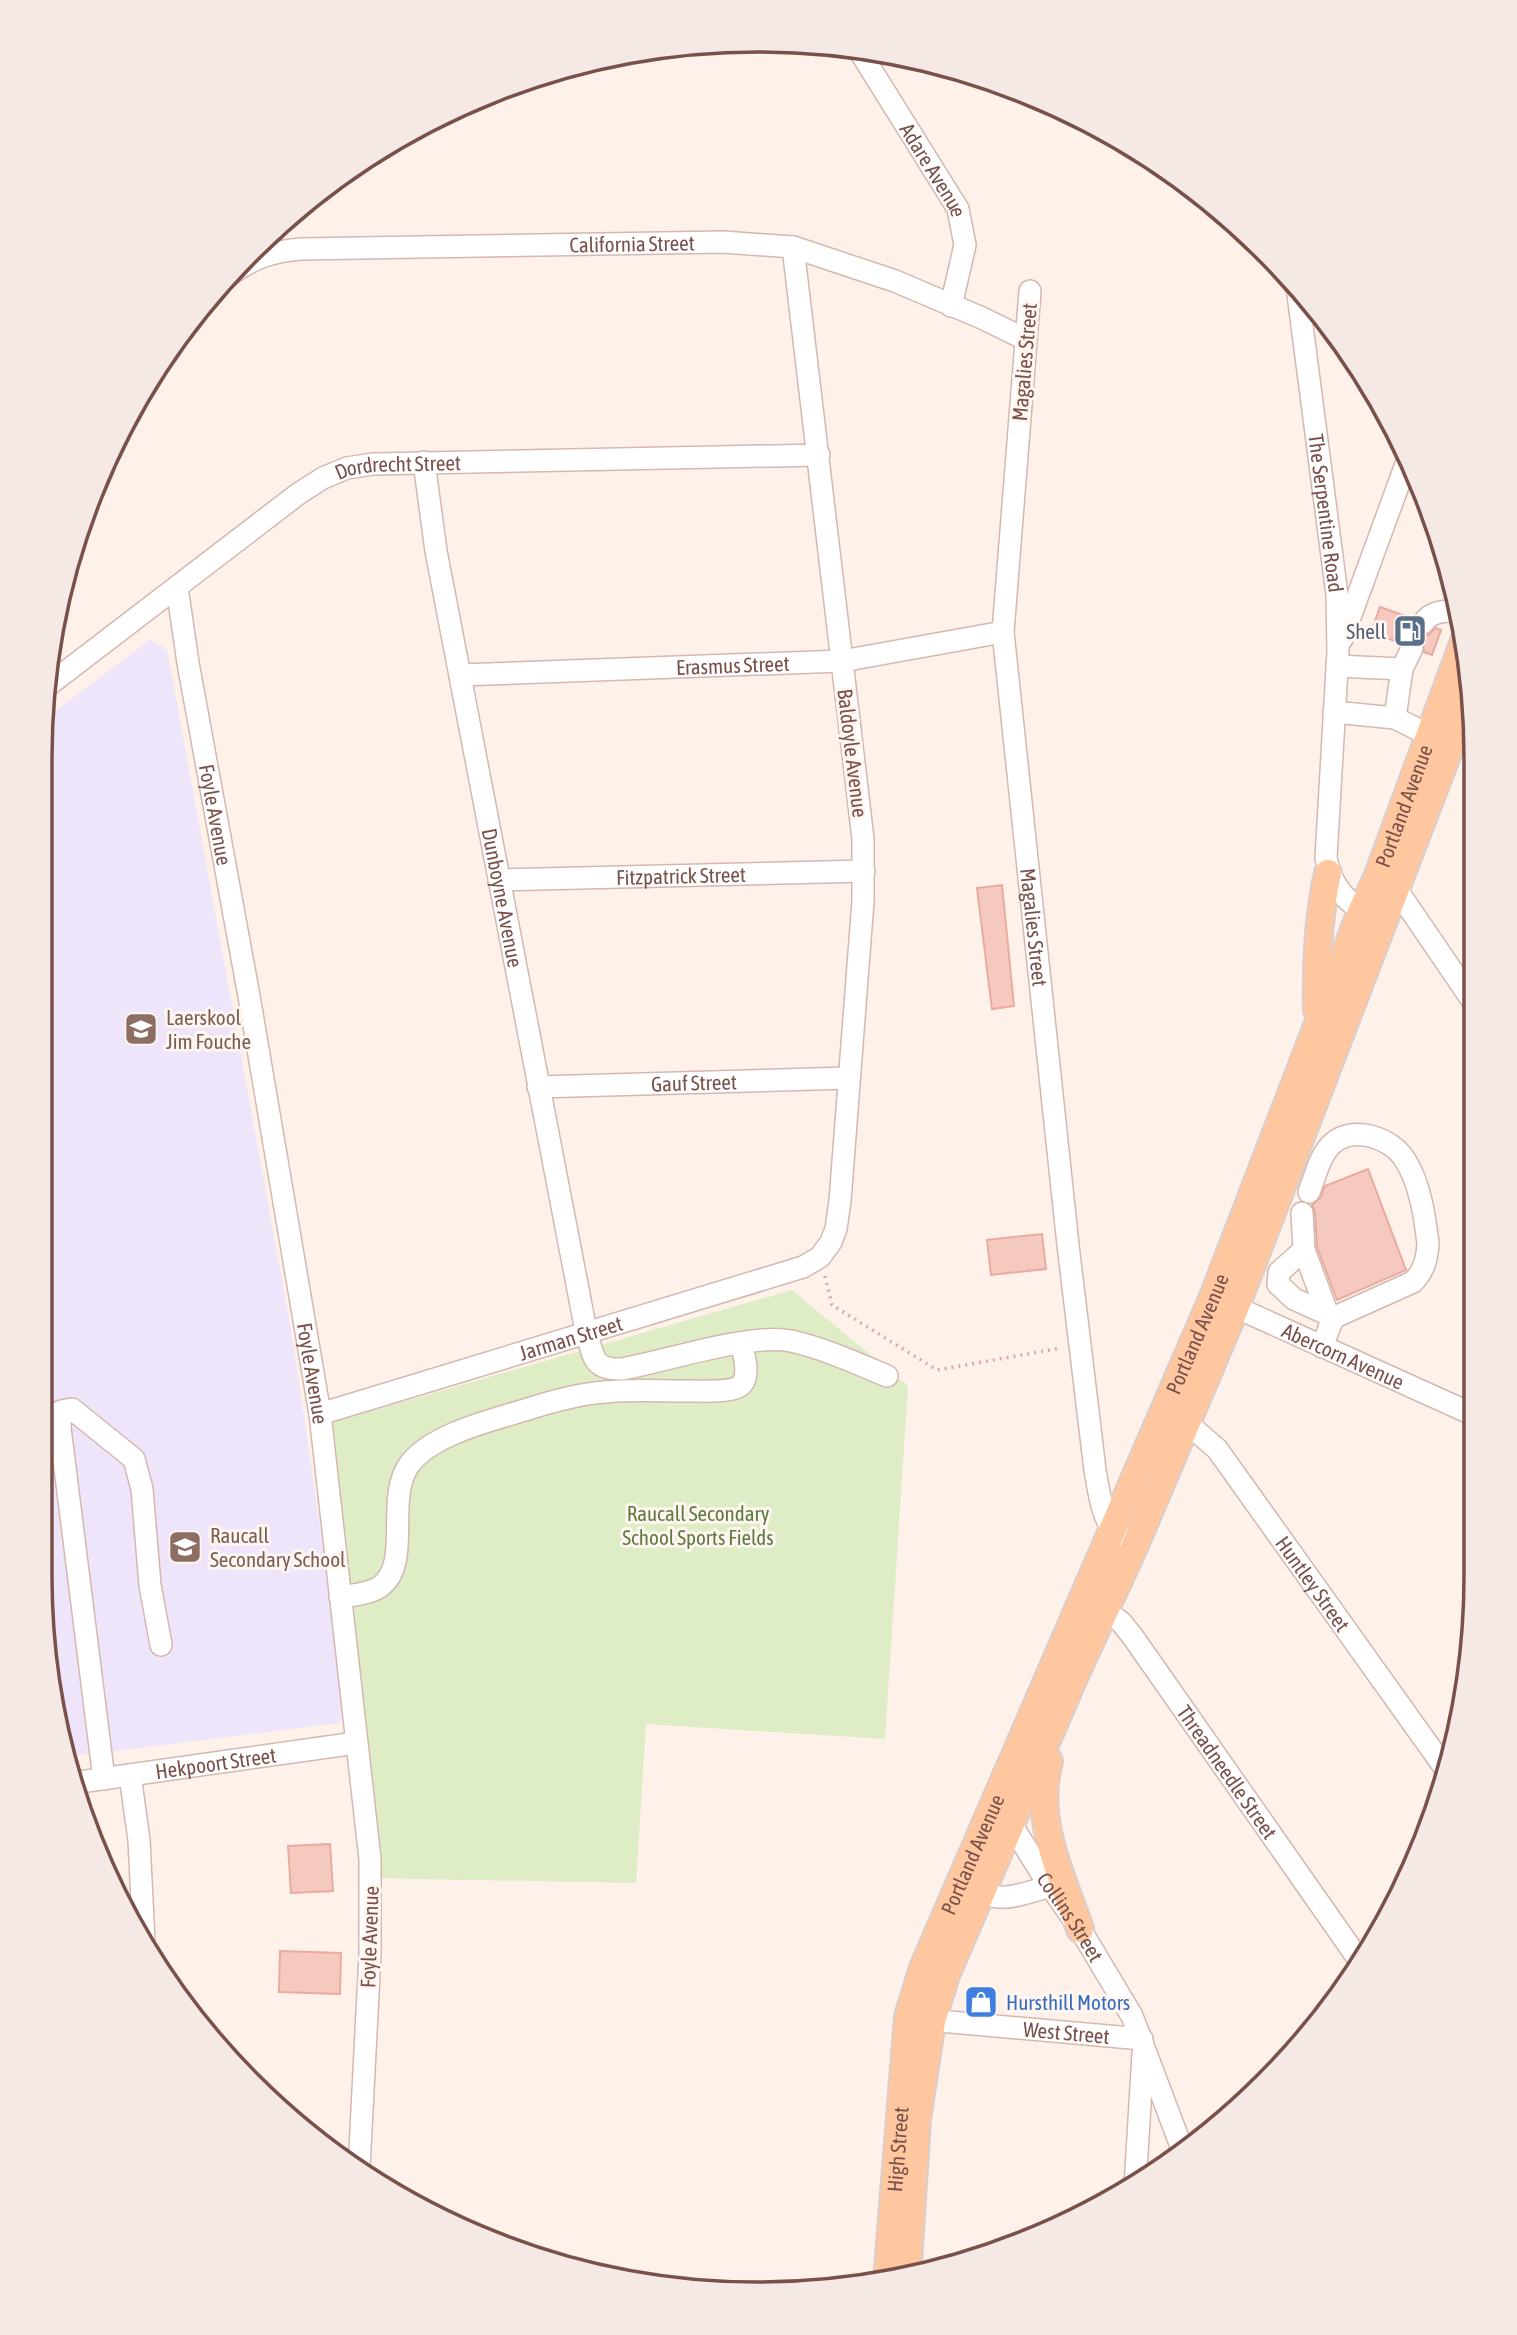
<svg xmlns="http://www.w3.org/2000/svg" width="1517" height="2335" font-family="'Asap Condensed',sans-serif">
<rect width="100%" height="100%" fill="#fef1e9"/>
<polygon fill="#eee5fa" points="150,640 167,649 293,1341 347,1712 339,1723 67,1757 46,1671 46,718"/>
<polygon fill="#deedc6" points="792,1290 908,1386 885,1739 646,1724 636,1883 368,1878 333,1422"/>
<g fill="#f5c9bf" stroke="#e8ab9e" stroke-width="2">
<polygon points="1380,607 1411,618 1411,628 1420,636 1428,635 1436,628 1441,630 1432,655 1424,652 1423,641 1417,636 1405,637 1400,643 1371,632"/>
<polygon points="1002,885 1014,1006 992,1009 977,888"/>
<polygon points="1368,1169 1406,1270 1337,1300 1317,1247 1315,1212 1312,1205 1321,1197 1325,1186"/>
<polygon points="1042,1234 1046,1269 991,1275 987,1240"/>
<polygon points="330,1844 333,1891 291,1893 288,1846"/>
<polygon points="280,1951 341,1953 340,1994 279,1992"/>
</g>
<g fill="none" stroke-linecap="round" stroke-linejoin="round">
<defs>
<g id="minor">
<path id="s1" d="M857,47l101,162 7,36 -14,61"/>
<path id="s2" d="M228,276c23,-17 44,-25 73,-27l422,-7 70,5 102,34 87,37 43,21"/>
<path id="s3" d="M1297,287l40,308 1,56 -12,207c5,29 23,48 49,60"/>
<path id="s4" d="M1030,291l-27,341 65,613 27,225c3,18 8,57 25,66"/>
<path id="s5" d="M424,462l12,89 150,780c8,26 6,39 36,38 45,-8 127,-36 169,-28 32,7 65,22 96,35"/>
<path id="s6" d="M177,587l11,76 61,333 71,418 50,445v96l-11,213"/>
<path d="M1423,623c8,-12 22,-12 36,-13"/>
<polyline points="1342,639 1409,456"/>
<polyline points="1412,648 1402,669 1395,718 1429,735"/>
<polyline points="1337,666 1402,669"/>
<path id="s7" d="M460,675l382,-14 161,-29"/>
<path id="s8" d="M46,687l252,-193 25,-16 24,-10 26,-4 446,-9"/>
<polyline points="1334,712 1395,718"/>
<path id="s9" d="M499,880l365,-9"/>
<polyline points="1385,883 1397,890 1474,1003"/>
<path id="s10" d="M538,1087l311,-9"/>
<path d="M1309,1192c6,-15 11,-38 24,-49 21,-18 59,-5 72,17 15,23 20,57 23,84 -1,15 -4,27 -15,38l-78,35 -4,6 -9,24"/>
<polyline points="1302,1213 1304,1250 1331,1323"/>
<polyline points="1304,1250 1279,1272 1278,1284 1294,1299 1327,1314"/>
<path id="s11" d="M1222,1301l250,113"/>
<path id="s12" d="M320,1414l483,-147 17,-10 11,-15 5,-13 4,-28 23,-300v-62l-70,-592"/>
<path id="s13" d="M1175,1416l11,6 31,27 230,322"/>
<path d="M340,1597c13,-2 30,-3 41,-11 31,-24 4,-87 28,-121 22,-31 84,-45 119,-56 25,-8 50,-15 77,-17 28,-3 57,-1 85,-1 11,0 45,2 52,-7 8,-10 2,-29 -1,-40"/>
<path id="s14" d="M1094,1603l27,19 12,15 226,323"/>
<polyline points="130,1775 139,1840 144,1941"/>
<polyline points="104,1779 60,1428 61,1411 72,1409 134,1459 142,1489 150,1585 161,1645"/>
<path id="s15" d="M73,1783l283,-40"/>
<path id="s16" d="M1005,1814l37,60 38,55 52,87 52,138"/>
<path d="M966,1889c37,14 48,8 84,-3"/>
<path id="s17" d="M917,2019l225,20"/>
<polyline points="1135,2187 1143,2054"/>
</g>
<g id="major">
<path d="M1317,1010c-1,-46 1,-92 11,-137"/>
<path d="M1049,1761c-16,59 12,113 31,168"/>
<polyline points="907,2279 917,2119 932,2021 946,1975 1072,1682 1135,1545 1235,1309 1472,690"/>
<path id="s18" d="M887,2282l21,-265 15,-49 290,-671 148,-385 16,-34 87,-237"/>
</g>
</defs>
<use href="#minor" stroke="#d4b8b0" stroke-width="24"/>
<use href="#major" stroke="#dacecc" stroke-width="30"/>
<polyline stroke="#daaca1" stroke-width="3.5" stroke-dasharray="2 5" stroke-linecap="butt" points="825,1276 832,1305 937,1370 1061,1348"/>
<use href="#minor" stroke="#fff" stroke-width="21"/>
<use href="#major" stroke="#fec79f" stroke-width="26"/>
</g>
<defs>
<symbol id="fuel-square" viewBox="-11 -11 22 22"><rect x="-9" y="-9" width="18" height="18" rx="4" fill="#5c6f8a" stroke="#fff6f1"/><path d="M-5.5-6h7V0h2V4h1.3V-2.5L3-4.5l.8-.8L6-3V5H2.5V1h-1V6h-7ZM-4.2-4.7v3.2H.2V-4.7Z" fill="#fff"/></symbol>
<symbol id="school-square" viewBox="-11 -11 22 22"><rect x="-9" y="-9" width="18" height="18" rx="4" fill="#8d6e63" stroke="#fff6f1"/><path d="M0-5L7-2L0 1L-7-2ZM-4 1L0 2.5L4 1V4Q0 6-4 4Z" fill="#fff"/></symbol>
<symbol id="shop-square" viewBox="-11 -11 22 22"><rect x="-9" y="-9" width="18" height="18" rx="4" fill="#3f7fe0" stroke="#fff6f1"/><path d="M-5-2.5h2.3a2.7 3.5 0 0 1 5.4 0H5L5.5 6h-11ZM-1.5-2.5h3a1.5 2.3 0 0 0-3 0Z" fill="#fff"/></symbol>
</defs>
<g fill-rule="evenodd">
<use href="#fuel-square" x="1391" y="612" width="38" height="38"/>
<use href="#school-square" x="122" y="1010" width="38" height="38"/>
<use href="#school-square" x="166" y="1528" width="38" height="38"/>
<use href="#shop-square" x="962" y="1983" width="38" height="38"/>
</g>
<g text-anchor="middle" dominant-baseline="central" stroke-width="6" stroke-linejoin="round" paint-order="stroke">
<g font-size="21" fill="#7a514a" stroke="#fff6f1">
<text stroke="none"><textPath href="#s1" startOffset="145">Adare Avenue</textPath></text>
<text stroke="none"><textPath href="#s2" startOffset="410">California Street</textPath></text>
<text transform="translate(1024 362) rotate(-85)">Magalies Street</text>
<text stroke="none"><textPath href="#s8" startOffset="424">Dordrecht Street</textPath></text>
<text stroke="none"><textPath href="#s3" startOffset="228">The Serpentine Road</textPath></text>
<text stroke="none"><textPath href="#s7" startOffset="273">Erasmus Street</textPath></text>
<text transform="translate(853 753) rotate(83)">Baldoyle Avenue</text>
<text stroke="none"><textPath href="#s18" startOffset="1575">Portland Avenue</textPath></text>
<text stroke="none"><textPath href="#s6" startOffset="231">Foyle Avenue</textPath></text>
<text stroke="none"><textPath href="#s9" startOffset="182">Fitzpatrick Street</textPath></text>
<text stroke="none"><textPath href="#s5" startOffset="443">Dunboyne Avenue</textPath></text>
<text stroke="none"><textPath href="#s4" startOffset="639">Magalies Street</textPath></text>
<text stroke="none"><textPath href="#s10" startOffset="156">Gauf Street</textPath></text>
<text stroke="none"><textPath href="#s18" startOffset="1008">Portland Avenue</textPath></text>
<text stroke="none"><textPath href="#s12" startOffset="262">Jarman Street</textPath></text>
<text stroke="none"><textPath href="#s11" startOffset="133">Abercorn Avenue</textPath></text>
<text stroke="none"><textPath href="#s6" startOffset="798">Foyle Avenue</textPath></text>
<text stroke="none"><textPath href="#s13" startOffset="219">Huntley Street</textPath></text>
<text stroke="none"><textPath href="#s15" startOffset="144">Hekpoort Street</textPath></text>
<text stroke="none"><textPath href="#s14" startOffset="217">Threadneedle Street</textPath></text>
<text stroke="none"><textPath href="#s18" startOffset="441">Portland Avenue</textPath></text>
<text stroke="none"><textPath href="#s16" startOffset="122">Collins Street</textPath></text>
<text transform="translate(369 1937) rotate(-88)">Foyle Avenue</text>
<text stroke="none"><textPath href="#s17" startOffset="150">West Street</textPath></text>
<text stroke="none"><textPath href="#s18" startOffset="133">High Street</textPath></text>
</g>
<g font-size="21" fill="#4e5e75" stroke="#fff6f1" text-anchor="end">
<text x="1386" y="631">Shell</text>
</g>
<g font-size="21" fill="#785e54" stroke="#fff6f1" text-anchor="start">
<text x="166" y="1017">Laerskool<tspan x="166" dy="24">Jim Fouche</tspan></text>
<text x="210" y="1535">Raucall<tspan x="210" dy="24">Secondary School</tspan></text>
</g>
<g font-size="21" fill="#5d7a3f" stroke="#fff6f1">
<text x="698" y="1513">Raucall Secondary<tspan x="698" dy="24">School Sports Fields</tspan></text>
</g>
<g font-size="21" fill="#366cbe" stroke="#fff6f1" text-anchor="start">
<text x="1006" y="2002">Hursthill Motors</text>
</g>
</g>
<path d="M0 0H1517V2335H0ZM758 52H758A706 706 0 0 1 1464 758V1576A706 706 0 0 1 758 2282H758A706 706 0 0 1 52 1576V758A706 706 0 0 1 758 52Z" fill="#f4e9e4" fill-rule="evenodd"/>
<path fill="none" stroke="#7a514a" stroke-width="3.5" d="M758 52H758A706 706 0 0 1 1464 758V1576A706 706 0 0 1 758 2282H758A706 706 0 0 1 52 1576V758A706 706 0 0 1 758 52Z"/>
</svg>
